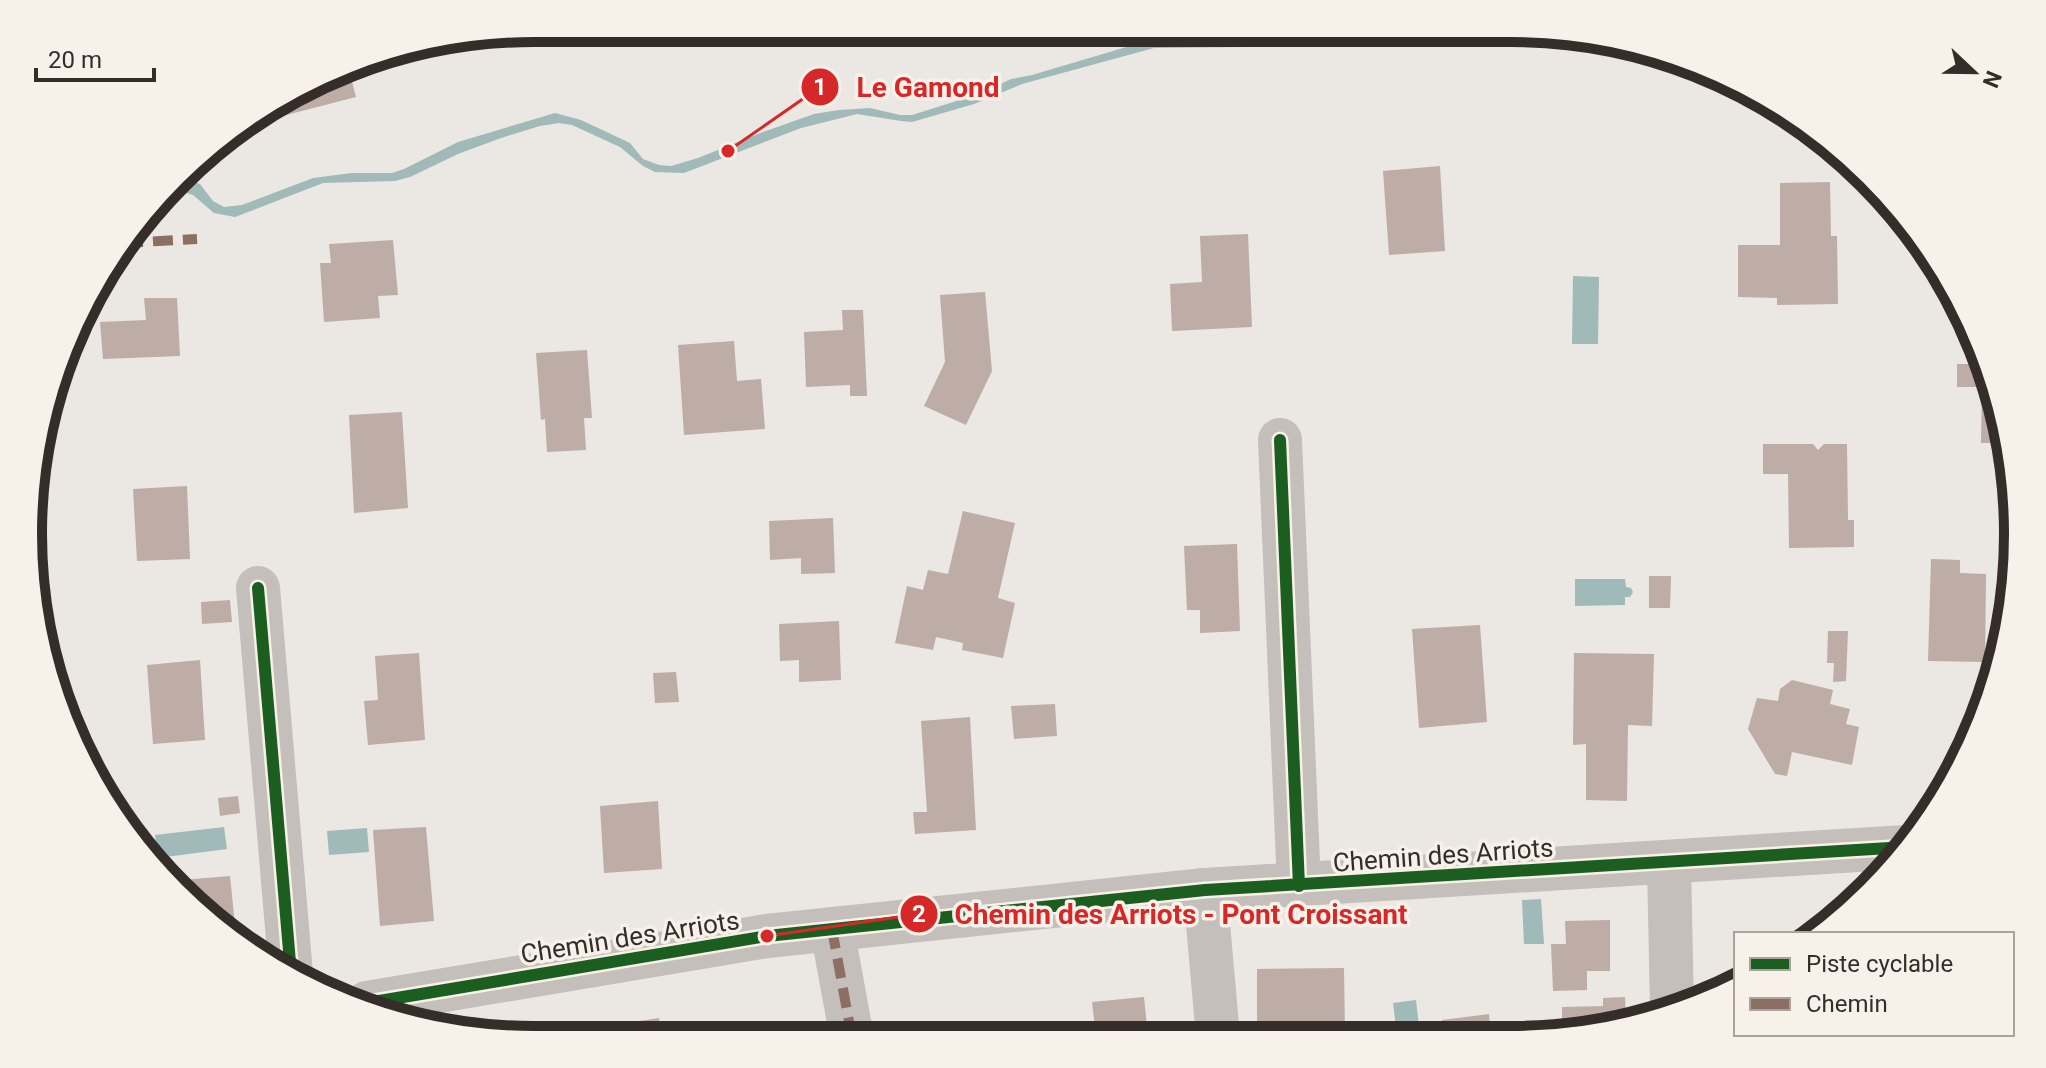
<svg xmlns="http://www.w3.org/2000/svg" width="2046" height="1068" font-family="Roboto,sans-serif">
<rect width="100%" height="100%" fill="#ebe7e2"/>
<g fill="#a0baba">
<polygon points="1276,29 1291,29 1264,41 1244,47 1154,48 1022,84 974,104 912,122 901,121 857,114 801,128 684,173 655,172 643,166 620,147 572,125 559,123 540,126 501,138 458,154 410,177 395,181 323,183 235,217 214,213 193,195 173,189 183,178 200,184 213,201 224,207 242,205 313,178 352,173 392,173 404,169 458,142 555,113 581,120 630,143 643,159 659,165 671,166 698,158 763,132 814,114 839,110 870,108 900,115 912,115 979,94 1011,79 1032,75 1150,40 1173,38 1225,40"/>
<polygon points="1573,276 1599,277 1598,344 1572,344"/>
<polygon points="1575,579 1625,579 1626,587 1631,588 1633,592 1630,597 1625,597 1625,605 1575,606"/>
<polygon points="224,827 227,849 158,858 155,835"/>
<polygon points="367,828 369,852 329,855 327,831"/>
<polygon points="1541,899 1544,944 1524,944 1522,900"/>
<polygon points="1416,1000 1420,1036 1397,1036 1393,1003"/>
</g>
<g fill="#bdada6">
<polygon points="354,64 356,73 350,74 356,97 267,120 265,112"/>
<polygon points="1440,166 1445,251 1389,255 1383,171"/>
<polygon points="1830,182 1831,236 1837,236 1838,304 1777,305 1777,298 1738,297 1738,245 1780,245 1780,183"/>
<polygon points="1248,234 1252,327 1172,331 1170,284 1202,282 1200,236"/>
<polygon points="393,240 398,295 378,296 380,318 324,322 320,263 331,263 329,244"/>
<polygon points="985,292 992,371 966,425 924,406 945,362 940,295"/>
<polygon points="144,298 177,298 180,356 103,359 100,322 146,320"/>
<polygon points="842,310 863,310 867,396 850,396 850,385 806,387 804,332 843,330"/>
<polygon points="734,341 737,381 761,379 765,429 684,435 678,345"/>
<polygon points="587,350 592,418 584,418 586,450 547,452 545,419 541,420 536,353"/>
<polygon points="1957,364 1987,364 1991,372 2001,443 1981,443 1982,387 1957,387"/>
<polygon points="402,412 408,508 354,513 349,415"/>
<polygon points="1763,444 1813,444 1818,450 1824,444 1847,444 1848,520 1854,520 1854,547 1789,548 1788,474 1763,474"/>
<polygon points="187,486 190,559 137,561 133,489"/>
<polygon points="963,511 1015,523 998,598 1015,603 1003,658 962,650 963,643 936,637 933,650 895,643 907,586 923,590 928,570 948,574"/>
<polygon points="833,518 835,573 801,574 801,558 770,560 769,521"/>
<polygon points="1237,544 1240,631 1200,633 1200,610 1187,610 1184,546"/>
<polygon points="1931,559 1960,560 1960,573 1986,574 1985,662 1928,661"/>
<polygon points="1649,576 1671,576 1670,608 1649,608"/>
<polygon points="230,600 232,622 202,624 201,602"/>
<polygon points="839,621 841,680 799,682 799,660 780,661 779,624"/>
<polygon points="1480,625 1487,722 1419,728 1412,629"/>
<polygon points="1828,631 1848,631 1846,681 1833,682 1834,663 1827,663"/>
<polygon points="419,653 425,740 368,745 364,701 378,700 375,656"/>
<polygon points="1574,653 1654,654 1652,726 1628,725 1627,801 1586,800 1586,744 1573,745"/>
<polygon points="200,660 205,740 153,744 147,665"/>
<polygon points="676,672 679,702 655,703 653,673"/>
<polygon points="1792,680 1833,690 1830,704 1850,709 1846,724 1859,727 1852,765 1792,752 1787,776 1775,774 1748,729 1757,698 1778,701 1780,689"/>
<polygon points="1055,704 1057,736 1014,739 1011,706"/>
<polygon points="970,717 976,830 915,834 913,812 927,812 921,721"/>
<polygon points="238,796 240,813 220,816 218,798"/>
<polygon points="658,801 662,869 604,873 600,806"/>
<polygon points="426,827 434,921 380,926 373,830"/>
<polygon points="230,876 236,935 176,891 169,881"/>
<polygon points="1610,920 1610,971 1587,971 1587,990 1553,991 1551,944 1566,944 1565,921"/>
<polygon points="1344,968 1345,1036 1257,1037 1257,969"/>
<polygon points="1144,997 1148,1037 1096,1037 1092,1002"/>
<polygon points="1625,997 1626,1023 1578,1036 1562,1036 1562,1007 1603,1006 1603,998"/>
<polygon points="1489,1014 1491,1036 1444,1036 1442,1020"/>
<polygon points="659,1018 662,1038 622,1039 620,1024"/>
</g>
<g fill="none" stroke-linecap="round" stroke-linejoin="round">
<g stroke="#c4bfbb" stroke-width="44">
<polyline points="1280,440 1299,886"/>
<polyline points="258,588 291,974"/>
<polyline points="1669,863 1672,1010"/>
<polyline points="1205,890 1218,1037"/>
<polyline points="832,929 852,1038"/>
<polyline points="367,1003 767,936 1205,890 1906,847"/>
</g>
<g stroke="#8d6e63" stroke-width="10" stroke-dasharray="20 10" stroke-linecap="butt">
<polyline points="123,243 197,239"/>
<polyline points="832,929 852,1038"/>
</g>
<defs>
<g id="cycleway">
<polyline points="1280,440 1299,886"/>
<polyline points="258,588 291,974"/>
<polyline points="367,1003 767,936 1205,890 1906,847"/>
</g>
</defs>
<use href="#cycleway" stroke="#f8f1ea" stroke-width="17"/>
<use href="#cycleway" stroke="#1b5e20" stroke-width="12"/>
</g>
<g text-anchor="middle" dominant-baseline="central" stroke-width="7" stroke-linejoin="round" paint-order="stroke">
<g font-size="26" fill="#352d29" stroke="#f8f1ea">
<text transform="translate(1443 855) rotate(-4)">Chemin des Arriots</text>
<text transform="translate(630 937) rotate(-9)">Chemin des Arriots</text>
</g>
</g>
<path d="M0 0H2046V1068H0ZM534 42H1512A492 492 0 0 1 2004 534V534A492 492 0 0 1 1512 1026H534A492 492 0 0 1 42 534V534A492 492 0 0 1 534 42Z" fill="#f8f1ea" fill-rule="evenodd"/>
<path fill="none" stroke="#352d29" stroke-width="10" d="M534 42H1512A492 492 0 0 1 2004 534V534A492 492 0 0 1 1512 1026H534A492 492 0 0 1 42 534V534A492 492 0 0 1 534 42Z"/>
<path fill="none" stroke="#d62828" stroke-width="3" d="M728 151L820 87M767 936L919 914"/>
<g fill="#d62828" stroke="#f8f1ea" stroke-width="3">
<circle cx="728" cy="151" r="8"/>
<circle cx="767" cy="936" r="8"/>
<circle cx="820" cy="87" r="20"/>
<circle cx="919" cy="914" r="20"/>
</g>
<g font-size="24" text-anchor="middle" font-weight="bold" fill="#fff">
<text x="820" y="95">1</text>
<text x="919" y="922">2</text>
</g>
<g font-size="28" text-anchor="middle" font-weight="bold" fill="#d62828" stroke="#f8f1ea" stroke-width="7" stroke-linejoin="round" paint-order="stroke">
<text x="928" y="97">Le Gamond</text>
<text x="1181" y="924">Chemin des Arriots - Pont Croissant</text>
</g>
<rect x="1734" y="932" width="280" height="104" fill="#f8f1ea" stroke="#aaa39d" stroke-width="2"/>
<rect x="1750" y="958" width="40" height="12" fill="#1b5e20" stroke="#aaa39d" stroke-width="2"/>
<text x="1806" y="972" font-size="24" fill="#352d29">Piste cyclable</text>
<rect x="1750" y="998" width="40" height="12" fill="#8d6e63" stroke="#aaa39d" stroke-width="2"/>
<text x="1806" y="1012" font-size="24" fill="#352d29">Chemin</text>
<g transform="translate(1974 72) rotate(112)" stroke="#f8f1ea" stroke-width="6" paint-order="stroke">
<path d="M0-6L14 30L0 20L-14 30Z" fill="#352d29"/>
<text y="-12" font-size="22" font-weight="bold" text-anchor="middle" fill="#352d29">N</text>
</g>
<path d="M36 68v12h118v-12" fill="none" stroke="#352d29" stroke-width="4"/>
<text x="48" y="68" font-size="24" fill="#352d29" stroke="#f8f1ea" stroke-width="6" paint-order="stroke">20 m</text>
</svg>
